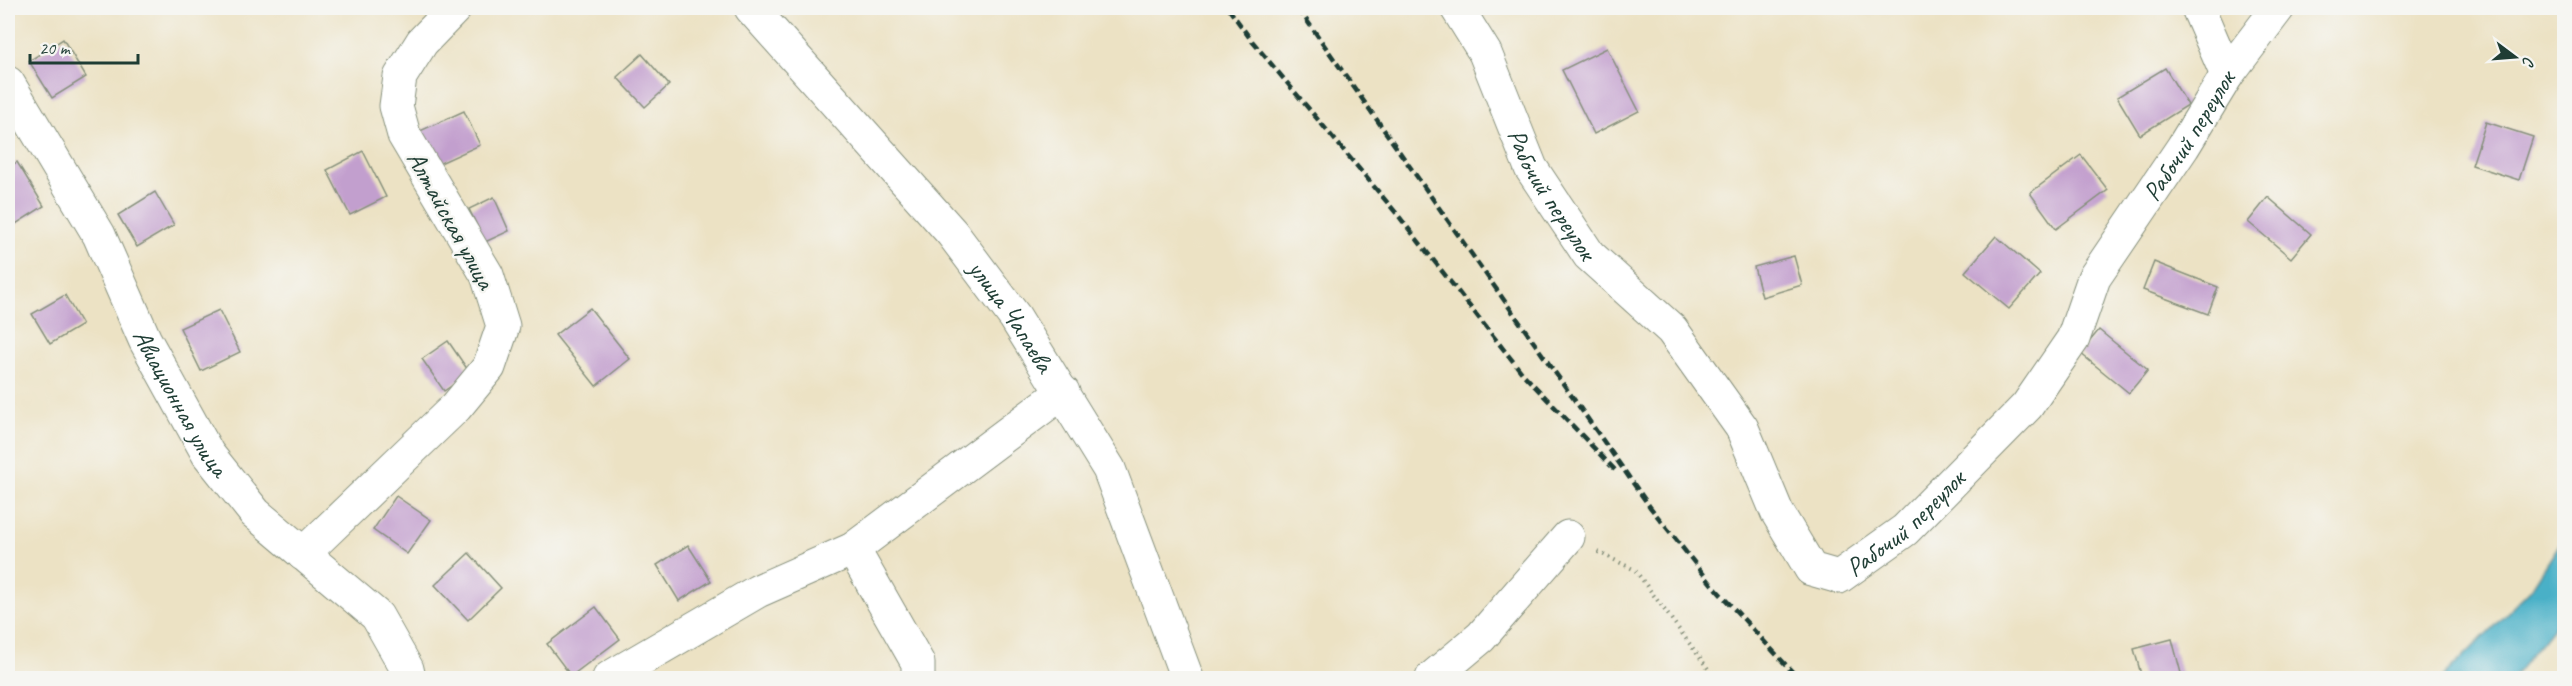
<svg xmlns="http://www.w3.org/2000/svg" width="2572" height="686" font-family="Caveat,sans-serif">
<rect width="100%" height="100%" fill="#f6f6f2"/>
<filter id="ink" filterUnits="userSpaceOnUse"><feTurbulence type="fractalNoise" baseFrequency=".0167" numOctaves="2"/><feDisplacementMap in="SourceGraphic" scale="12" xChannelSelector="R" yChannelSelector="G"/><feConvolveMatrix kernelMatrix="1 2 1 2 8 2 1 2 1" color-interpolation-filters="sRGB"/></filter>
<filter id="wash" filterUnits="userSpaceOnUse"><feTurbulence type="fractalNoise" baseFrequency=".008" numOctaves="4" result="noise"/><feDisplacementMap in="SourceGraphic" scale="24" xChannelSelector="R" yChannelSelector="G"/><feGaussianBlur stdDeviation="1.35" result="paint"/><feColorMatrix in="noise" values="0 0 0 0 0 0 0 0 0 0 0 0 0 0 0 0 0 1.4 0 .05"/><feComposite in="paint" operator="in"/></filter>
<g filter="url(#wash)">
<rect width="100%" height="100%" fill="#ece2c4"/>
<polygon fill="#48b0c7" stroke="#34767e" stroke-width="1.5" points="2564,537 2564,614 2519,670 2512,678 2442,678 2531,589"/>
<g id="blocks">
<g fill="#c29fce">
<polygon points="63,39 86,77 52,98 29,61"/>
<polygon points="1607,48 1639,111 1594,134 1562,70"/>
<polygon points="642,54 669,85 645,107 617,77"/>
<polygon points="2165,68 2188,105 2140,135 2117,97"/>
<polygon points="464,111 480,145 436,165 420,131"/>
<polygon points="2486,122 2533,137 2519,180 2472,165"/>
<polygon points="363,151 386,197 350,215 327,170"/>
<polygon points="2081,155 2108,190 2056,229 2030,193"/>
<polygon points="17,162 44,206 8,229 8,168"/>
<polygon points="155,192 174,225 137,247 118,215"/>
<polygon points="494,197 509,231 485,242 469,209"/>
<polygon points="2268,197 2311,234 2291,258 2248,222"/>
<polygon points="1996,236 2040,274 2009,309 1965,272"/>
<polygon points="1794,256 1802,285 1762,297 1754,267"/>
<polygon points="2154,262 2218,287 2208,314 2143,290"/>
<polygon points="65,295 82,325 50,344 32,314"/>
<polygon points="590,308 630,359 596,386 555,335"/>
<polygon points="219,310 240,352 201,371 180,328"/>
<polygon points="2099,330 2148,370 2129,393 2080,353"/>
<polygon points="448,341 470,373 444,391 422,359"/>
<polygon points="396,496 431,520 407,554 373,530"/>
<polygon points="688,545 711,581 679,601 657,565"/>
<polygon points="469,553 501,588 468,620 435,585"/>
<polygon points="596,607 620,639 571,676 547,644"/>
<polygon points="2172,639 2182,677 2142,678 2134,649"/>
</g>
</g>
</g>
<g filter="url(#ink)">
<use href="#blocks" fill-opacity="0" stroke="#86907c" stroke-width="1.5"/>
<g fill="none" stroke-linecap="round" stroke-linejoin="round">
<defs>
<g id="minor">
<path id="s1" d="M751,8l201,225 63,84 94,152 78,209"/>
<path id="s2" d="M1457,8l28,45 46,115 58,87 83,75 70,98 35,84 34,57 28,8 66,-47 122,-124 46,-67 21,-61 89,-131 44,-72 51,-67"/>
<polyline points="2198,8 2227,75"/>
<path id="s3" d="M8,83l91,152 46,105 63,114 47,59 122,103 30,53 2,9"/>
<polyline points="853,549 918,663 918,678"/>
<polyline points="303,554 456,407 489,367 503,326 487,275 404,135 396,106 400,77 422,42 455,8"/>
<polyline points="609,678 758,591 853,549 1063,392"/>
<polyline points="1432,678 1481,637 1568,537"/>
</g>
</defs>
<use href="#minor" stroke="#86907c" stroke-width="35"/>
<polyline stroke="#86907c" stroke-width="4" stroke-dasharray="1.5 4.5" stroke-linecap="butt" points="1598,552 1635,570 1715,678"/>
<use href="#minor" stroke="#fff" stroke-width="33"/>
<g stroke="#1f3d34" stroke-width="4.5" stroke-dasharray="9 4.5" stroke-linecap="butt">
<polyline points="1228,8 1252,41 1397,214 1523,374 1615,470"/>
<polyline points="1298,8 1650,507 1713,586 1798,678"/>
</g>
</g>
</g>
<g text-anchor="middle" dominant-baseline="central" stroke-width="5" stroke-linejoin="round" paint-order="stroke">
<g font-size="26" fill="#1f3d34" stroke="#f6f6f2">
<text stroke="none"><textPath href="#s2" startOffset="1272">Рабочий переулок</textPath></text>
<text stroke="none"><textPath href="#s2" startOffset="210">Рабочий переулок</textPath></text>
<text transform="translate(451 220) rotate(61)">Алтайская улица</text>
<text stroke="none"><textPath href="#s1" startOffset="404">улица Чапаева</textPath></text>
<text stroke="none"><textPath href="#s3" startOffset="364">Авиационная улица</textPath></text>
<text stroke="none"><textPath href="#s2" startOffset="786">Рабочий переулок</textPath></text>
</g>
</g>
<rect width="2572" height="686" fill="none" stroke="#f6f6f2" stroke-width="30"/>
<g transform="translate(2515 57) rotate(106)" stroke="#f6f6f2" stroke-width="4.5" paint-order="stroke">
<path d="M0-4.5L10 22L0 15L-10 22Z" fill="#1f3d34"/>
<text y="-9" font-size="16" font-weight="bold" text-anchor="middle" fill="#1f3d34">С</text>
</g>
<path d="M30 54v9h108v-9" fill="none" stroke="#1f3d34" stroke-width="3"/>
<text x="39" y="54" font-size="18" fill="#1f3d34" stroke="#f6f6f2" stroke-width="4.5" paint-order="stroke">20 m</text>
</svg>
